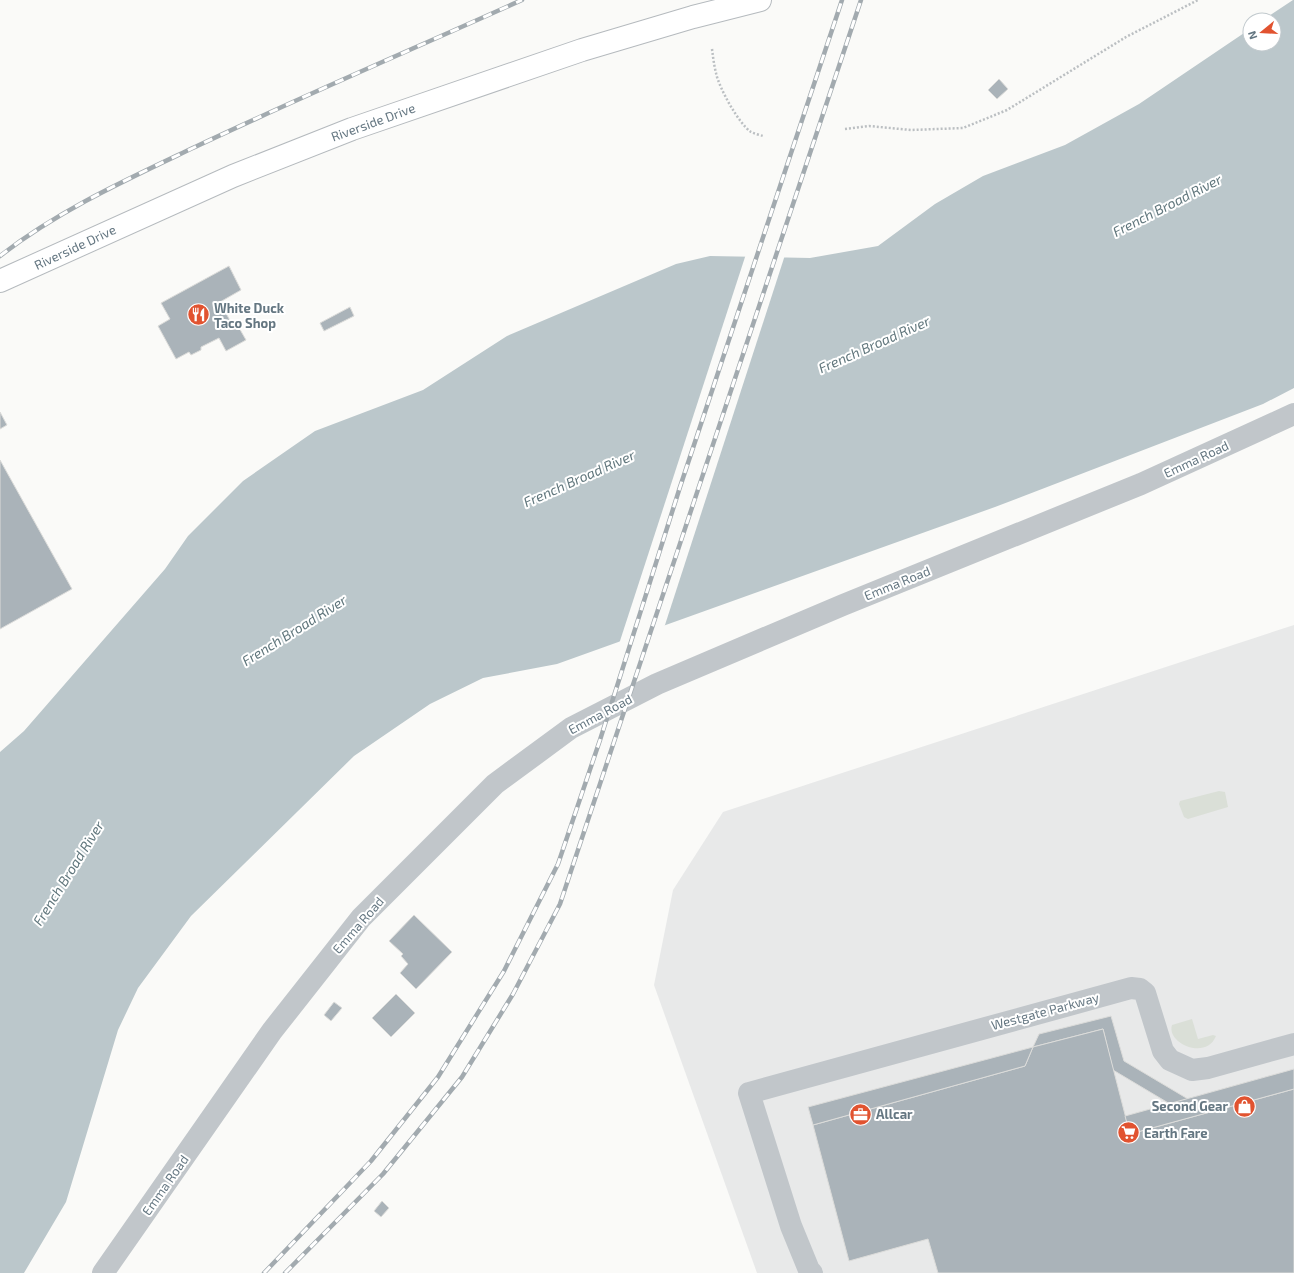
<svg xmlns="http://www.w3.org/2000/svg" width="1294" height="1273" font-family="'Exo 2',sans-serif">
<rect width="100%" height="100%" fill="#fafaf8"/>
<polygon fill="#e8e9e9" points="1294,625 1294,1273 757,1273 654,985 673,890 723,812"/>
<g fill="#dadfd7">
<polygon points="1219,791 1225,792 1228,807 1188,819 1184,817 1179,804 1180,801"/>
<path d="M1192,1019l6,20 15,-4 3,1c-10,25 -50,7 -44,-11z"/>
</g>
<polygon fill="#bbc7cb" points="1293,0 1294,0 1294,388 1263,404 995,507 557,664 483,678 430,704 354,756 191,916 138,988 118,1030 66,1202 24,1273 0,1273 0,752 24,731 165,569 188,536 243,481 315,431 423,390 507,336 676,264 710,256 810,258 878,246 935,204 983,176 1065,145 1139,104 1250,29 1250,44 1274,44 1274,20 1263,20"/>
<polygon fill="#fafaf8" points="746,254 785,255 664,628 619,644"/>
<g fill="#aab3b9" stroke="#dcdcda">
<polygon points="999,79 1008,89 997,99 988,90"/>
<polygon points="229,266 241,290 220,302 234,328 238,326 246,340 226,351 219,338 201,347 201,350 191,355 189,352 176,359 158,326 170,319 161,303"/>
<polygon points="350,307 354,316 324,331 320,323"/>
<polygon points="0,412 7,425 0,429"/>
<polygon points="0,460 72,589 0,629"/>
<polygon points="414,915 452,952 416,989 400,973 408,964 401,956 403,954 389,941"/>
<polygon points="396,994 415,1013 391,1037 372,1018"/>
<polygon points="334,1002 342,1008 331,1021 324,1015"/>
<polygon points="1111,1016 1124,1061 1188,1099 1170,1104 1113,1070 1103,1029 1033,1047 1039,1034"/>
<polygon points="1103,1029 1130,1134 1294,1089 1294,1273 938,1273 928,1239 849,1261 813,1125 1025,1066 1033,1047"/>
<polygon points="1033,1047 1025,1066 813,1125 808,1107"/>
<polygon points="1294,1069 1294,1089 1130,1134 1125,1116"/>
<polygon points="382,1201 389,1208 381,1217 374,1211"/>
</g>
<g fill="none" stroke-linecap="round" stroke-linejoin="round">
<defs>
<polyline id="major" points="0,281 233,176 352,129 582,50 693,17 760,0"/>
</defs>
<use href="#major" stroke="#b5babe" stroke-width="24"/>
<g stroke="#bbbfc2" stroke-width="2.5" stroke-dasharray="2 2" stroke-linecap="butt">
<path d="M712,49c1,8 2,16 4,24 3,15 23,51 35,59 4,2 9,3 12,4"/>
<polyline points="845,129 869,126 911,130 963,128 1007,110 1126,37 1198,0"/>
</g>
<g stroke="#c1c6ca" stroke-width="22">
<polyline points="103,1273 272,1031 361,918 495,784 571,728 657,684 843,605 1141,484 1294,414"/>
<polyline points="812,1273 809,1270 791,1226 749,1093 1131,988 1140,989 1145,993 1163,1051 1170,1060 1192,1070 1208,1068 1294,1044"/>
</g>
<use href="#major" stroke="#fff" stroke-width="22"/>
<defs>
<g id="rail">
<path d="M0,256c59,-46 128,-77 195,-109 108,-51 218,-98 327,-147"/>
<polyline points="264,1273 371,1161 438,1077 504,971 558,864 600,740 680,487 842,0"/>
<polyline points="285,1273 383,1174 462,1077 513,994 560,904 861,0"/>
</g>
</defs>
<use href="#rail" stroke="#a2aaaf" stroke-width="4.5"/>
<use href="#rail" stroke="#fff" stroke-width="3" stroke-dasharray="9" stroke-linecap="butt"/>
</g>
<defs>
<symbol id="restaurant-disc" viewBox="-11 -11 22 22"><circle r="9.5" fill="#e15330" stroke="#fff"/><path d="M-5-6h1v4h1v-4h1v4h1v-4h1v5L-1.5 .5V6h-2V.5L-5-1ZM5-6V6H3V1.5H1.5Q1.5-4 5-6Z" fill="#fff"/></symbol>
<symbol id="shop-disc" viewBox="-11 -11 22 22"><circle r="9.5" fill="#e15330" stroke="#fff"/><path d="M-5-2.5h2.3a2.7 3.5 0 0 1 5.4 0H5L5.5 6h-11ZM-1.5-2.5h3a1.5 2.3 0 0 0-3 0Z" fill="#fff"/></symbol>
<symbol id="office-disc" viewBox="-11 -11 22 22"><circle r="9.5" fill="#e15330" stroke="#fff"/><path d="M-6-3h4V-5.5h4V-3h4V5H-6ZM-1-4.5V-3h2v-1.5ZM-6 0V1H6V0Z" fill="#fff"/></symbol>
<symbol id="supermarket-disc" viewBox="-11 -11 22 22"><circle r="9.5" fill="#e15330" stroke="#fff"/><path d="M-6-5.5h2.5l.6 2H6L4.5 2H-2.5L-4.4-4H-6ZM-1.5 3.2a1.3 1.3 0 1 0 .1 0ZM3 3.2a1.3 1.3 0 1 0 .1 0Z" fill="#fff"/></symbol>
</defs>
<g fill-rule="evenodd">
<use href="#restaurant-disc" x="186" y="302" width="25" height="25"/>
<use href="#shop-disc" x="1232" y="1094" width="25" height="25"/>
<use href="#office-disc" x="848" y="1102" width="25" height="25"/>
<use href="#supermarket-disc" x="1116" y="1120" width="25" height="25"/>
</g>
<g text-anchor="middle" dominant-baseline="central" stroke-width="4" stroke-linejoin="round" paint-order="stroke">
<g font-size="13" fill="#657782" stroke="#fff">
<text transform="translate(373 122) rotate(-20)">Riverside Drive</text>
<text transform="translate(75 247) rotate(-25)">Riverside Drive</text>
<text transform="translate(1196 459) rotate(-25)">Emma Road</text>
<text transform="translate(897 583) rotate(-22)">Emma Road</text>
<text transform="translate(600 714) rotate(-28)">Emma Road</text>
<text transform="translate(358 925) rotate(-49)">Emma Road</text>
<text transform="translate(1045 1011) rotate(-15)">Westgate Parkway</text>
<text transform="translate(165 1185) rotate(-55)">Emma Road</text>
</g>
<g font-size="13" font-weight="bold" fill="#657782" stroke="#fff" text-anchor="start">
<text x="214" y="308">White Duck<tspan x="214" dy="15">Taco Shop</tspan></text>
<text x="1228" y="1106" text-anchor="end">Second Gear</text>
<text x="876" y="1114">Allcar</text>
<text x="1144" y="1133">Earth Fare</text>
</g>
<g font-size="14" font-style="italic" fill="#60767c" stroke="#fff">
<text transform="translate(1167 205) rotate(-27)">French Broad River</text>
<text transform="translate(874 344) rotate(-24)">French Broad River</text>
<text transform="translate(579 478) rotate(-24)">French Broad River</text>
<text transform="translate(294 630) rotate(-32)">French Broad River</text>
<text transform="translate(68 873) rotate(-58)">French Broad River</text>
</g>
</g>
<g transform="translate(1262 32) rotate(252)"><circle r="19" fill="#ffffff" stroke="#c1c9cd"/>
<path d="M0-3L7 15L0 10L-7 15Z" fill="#e15330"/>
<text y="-6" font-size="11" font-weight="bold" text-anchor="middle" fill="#657782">N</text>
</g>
</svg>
